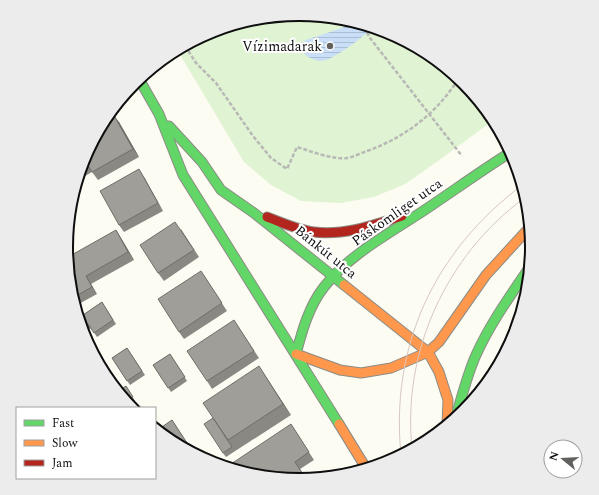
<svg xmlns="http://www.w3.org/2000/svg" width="599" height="495" font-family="Spectral,serif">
<defs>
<pattern id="water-rules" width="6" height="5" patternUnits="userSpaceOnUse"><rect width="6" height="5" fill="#c8dff7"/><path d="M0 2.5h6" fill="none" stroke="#abbed3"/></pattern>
</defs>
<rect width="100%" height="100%" fill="#fcfcf2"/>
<polygon fill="#e0f3d2" points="300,14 389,32 465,83 491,122 438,161 405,184 374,197 340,203 301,201 271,185 244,162 179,53 210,32"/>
<path fill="url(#water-rules)" d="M350,24l22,5c-9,7 -40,33 -52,32 -8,-1 -16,-6 -20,-12l1,-6 5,-3 36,-12z"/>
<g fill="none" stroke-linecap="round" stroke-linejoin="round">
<defs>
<g id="fast">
<polyline points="139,79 159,114 183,175 339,424"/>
<polyline points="169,126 202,162 221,190 254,213 344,285"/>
<path d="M296,354c6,-23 13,-48 28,-67 24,-31 61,-51 93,-72 32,-21 62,-43 94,-63"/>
<path d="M455,419c7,-22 12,-44 21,-64 14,-31 34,-59 53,-87"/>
</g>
<g id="slow">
<polyline points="344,285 428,352 439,372 448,400 447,424"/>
<polyline points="296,354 340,370 361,373 391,368 428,352 439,342 486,275 529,228"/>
<polyline points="339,424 366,468"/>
</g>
<path id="jam" d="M267,217c15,6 31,13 47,15 30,4 60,-7 88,-16"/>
</defs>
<use href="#fast" stroke="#8c8c87" stroke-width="11"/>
<use href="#slow" stroke="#8c8c87" stroke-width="11"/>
<use href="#jam" stroke="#8c8c87" stroke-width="11"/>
<g stroke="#b8b8b6" stroke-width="2.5" stroke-dasharray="4 2" stroke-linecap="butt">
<polyline points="364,27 370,38 462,156"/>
<path d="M191,45l-2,7 7,11 20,20 37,53 18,22 16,11 10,-22c13,4 36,13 50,11 7,-1 14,-5 20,-7 39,-14 70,-38 92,-73"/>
</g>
<use href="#fast" stroke="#63d668" stroke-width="9"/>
<use href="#slow" stroke="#ff974d" stroke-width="9"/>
<use href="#jam" stroke="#b3261e" stroke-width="9"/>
<g stroke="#d8c7c3" stroke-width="1">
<path d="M412,448c-10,-96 34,-192 111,-249"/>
<path d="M401,455c-11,-109 33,-203 120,-269"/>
</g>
</g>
<g fill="#898883">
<polygon points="119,122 139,157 98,180 92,172 85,176 81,170 84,158"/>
<polygon points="144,177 163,211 124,232 119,225"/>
<polygon points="181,229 199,257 164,281 158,273"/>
<polygon points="116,230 121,238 134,260 91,284 97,294 77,305 70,268"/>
<polygon points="201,271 227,311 184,339 179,332"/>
<polygon points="102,302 116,324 97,337 91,328 85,332 82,329 78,308 83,315"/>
<polygon points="239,328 259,358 212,389 207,381"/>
<polygon points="127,348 145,375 130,385 112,358"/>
<polygon points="170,354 187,381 171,392 153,365"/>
<polygon points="259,366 291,415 226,457 223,453 213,418"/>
<polygon points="126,386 135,401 129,405 120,390"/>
<polygon points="172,420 190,447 187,448 159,429"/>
<polygon points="296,432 314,460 300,469 307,480 299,481 229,467"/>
</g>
<g fill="#6f6f6a">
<polygon points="113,114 119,122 139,157 133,149"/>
<polygon points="139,169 144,177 163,211 158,203"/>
<polygon points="116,230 121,238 134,260 128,252"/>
<polygon points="86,276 91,284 97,294 92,287"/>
<polygon points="259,366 266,377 291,415 283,404"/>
</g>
<g fill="#9f9e98" stroke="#6f6f6a">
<polygon points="113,114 133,149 92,172 87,164 82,167 84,158"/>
<polygon points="139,169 158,203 119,225 100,191"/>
<polygon points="175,222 194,250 158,273 140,245"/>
<polygon points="116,230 128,252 86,276 92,287 76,296 70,268 72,267 69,262 68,257"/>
<polygon points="201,271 222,303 179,332 158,299"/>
<polygon points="102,302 113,320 94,333 88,324 82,328 78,308 83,315"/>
<polygon points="234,320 254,351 207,381 187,351"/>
<polygon points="127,348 142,371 127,381 112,358"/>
<polygon points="170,354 185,377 168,388 153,365"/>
<polygon points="259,366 283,404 228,440 203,403"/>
<polygon points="126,386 133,397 127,401 120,390"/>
<polygon points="213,418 232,447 223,453 204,424"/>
<polygon points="172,420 187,443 183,445 159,429"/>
<polygon points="291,424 309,452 295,462 302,473 293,480 276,476 275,475 273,476 229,467 228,466"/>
</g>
<circle fill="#61615e" stroke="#fff" stroke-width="1.5" cx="330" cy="46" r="4"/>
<g text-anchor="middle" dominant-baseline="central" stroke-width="4" stroke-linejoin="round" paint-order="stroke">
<g font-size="14" fill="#0e0e0e" stroke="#fff" text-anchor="end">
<text x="322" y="46">Vízimadarak</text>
</g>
<g font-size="14" fill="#0e0e0e" stroke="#fff">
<text transform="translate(397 212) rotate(-35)">Páskomliget utca</text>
<text transform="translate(326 252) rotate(39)">Bánkút utca</text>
</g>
</g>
<path d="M0 0H599V495H0ZM73 247a226 226 0 1 1 452 0a226 226 0 1 1-452 0Z" fill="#ececec" fill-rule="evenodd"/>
<path fill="none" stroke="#0e0e0e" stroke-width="2" d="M73 247a226 226 0 1 1 452 0a226 226 0 1 1-452 0Z"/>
<rect x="16" y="407" width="140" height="72" fill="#ffffff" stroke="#9f9f9f"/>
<rect x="24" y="420" width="20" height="6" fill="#63d668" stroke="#9f9f9f"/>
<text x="52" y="427" font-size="12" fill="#0e0e0e">Fast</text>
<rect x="24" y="440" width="20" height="6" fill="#ff974d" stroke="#9f9f9f"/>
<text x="52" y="447" font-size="12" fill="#0e0e0e">Slow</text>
<rect x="24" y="460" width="20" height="6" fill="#b3261e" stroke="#9f9f9f"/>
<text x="52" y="467" font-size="12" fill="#0e0e0e">Jam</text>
<g transform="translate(563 459) rotate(288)"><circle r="19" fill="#ffffff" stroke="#9f9f9f"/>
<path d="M0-3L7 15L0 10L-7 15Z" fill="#61615e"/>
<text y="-6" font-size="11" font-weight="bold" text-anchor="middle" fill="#0e0e0e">N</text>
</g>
</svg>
